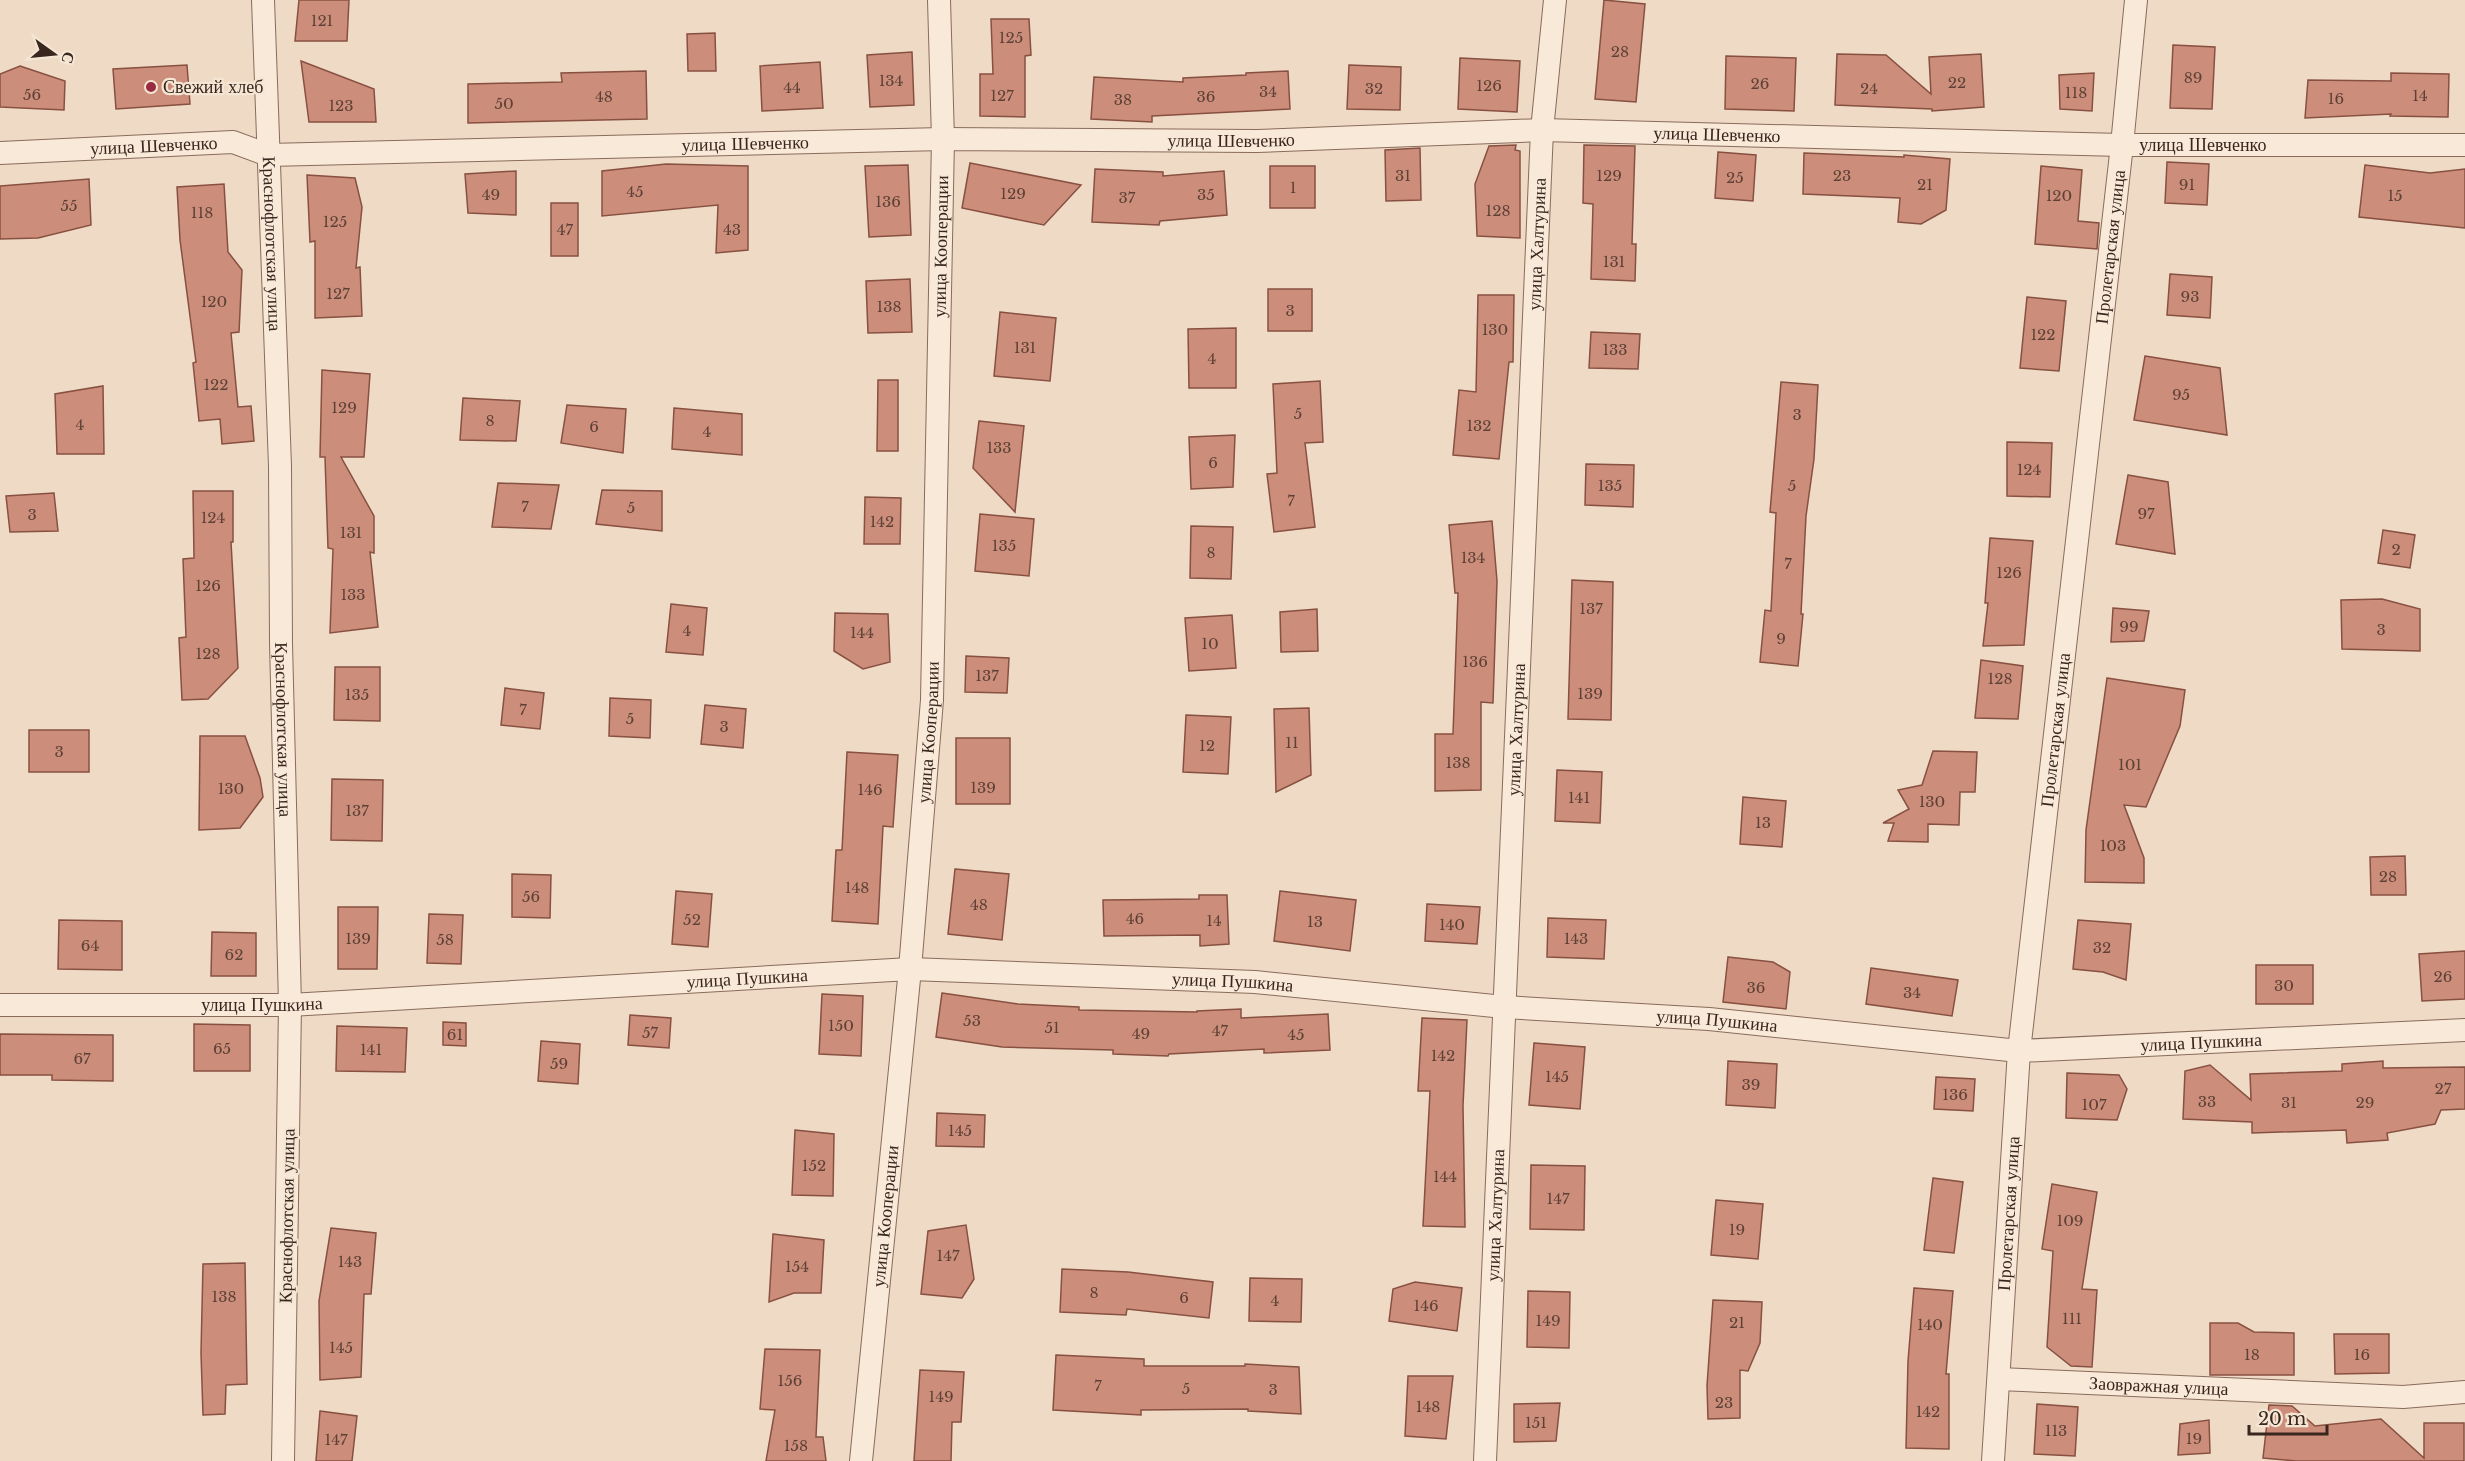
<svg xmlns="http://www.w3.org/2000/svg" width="2465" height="1461" font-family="'Libre Baskerville',serif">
<rect width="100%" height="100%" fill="#eedac5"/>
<g fill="#cc8e7b" stroke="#885041" stroke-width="1.5">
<polygon points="299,0 349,0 347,41 295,41"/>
<polygon points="1604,0 1645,4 1636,102 1595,99"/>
<polygon points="991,19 1029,19 1031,55 1025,56 1025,117 980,116 980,74 993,74"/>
<polygon points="715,33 716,71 688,71 687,34"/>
<polygon points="2173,45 2215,47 2212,109 2170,108"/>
<polygon points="912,52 914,105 870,107 867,55"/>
<polygon points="1837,54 1886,55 1931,94 1929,57 1981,54 1984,107 1932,111 1932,109 1835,105"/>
<polygon points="1726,56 1796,58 1794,111 1725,109"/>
<polygon points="1460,58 1520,61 1517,112 1458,109"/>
<polygon points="301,61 374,89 376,122 309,122"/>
<polygon points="820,62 823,108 762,111 760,66"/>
<polygon points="187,65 190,104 116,109 113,69"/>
<polygon points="1349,65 1401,67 1400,110 1347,109"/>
<polygon points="20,66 65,81 64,110 0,107 0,74"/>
<polygon points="646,71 647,119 468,123 468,84 562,82 561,73"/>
<polygon points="1288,71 1290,109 1152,116 1152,122 1091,119 1094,77 1183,82 1183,78 1246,75 1246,73"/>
<polygon points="2094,73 2092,111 2060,109 2059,75"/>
<polygon points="2391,73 2449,74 2448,117 2390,116 2391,114 2305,118 2308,80 2391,81"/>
<polygon points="1516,145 1515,150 1520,151 1520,238 1477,236 1475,184 1489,146"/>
<polygon points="1584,145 1635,146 1632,244 1636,244 1635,281 1591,279 1593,204 1583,203"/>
<polygon points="1420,148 1421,200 1386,201 1385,150"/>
<polygon points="1718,152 1756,155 1753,201 1715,198"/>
<polygon points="1804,153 1904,157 1904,155 1950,159 1946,210 1921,224 1898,222 1900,198 1803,194"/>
<polygon points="2167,162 2209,164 2207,205 2165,203"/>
<polygon points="970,163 1081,185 1044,225 962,208"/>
<polygon points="666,164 748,166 748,250 716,253 718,205 602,216 602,171"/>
<polygon points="908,165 911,235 869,237 865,166"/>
<polygon points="2365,165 2430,173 2465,169 2465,228 2359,217"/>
<rect x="1270" y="166" width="45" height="42"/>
<polygon points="2041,166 2082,170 2078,221 2099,223 2097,249 2035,244"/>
<polygon points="1095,169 1163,172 1163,176 1224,171 1227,215 1160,221 1159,225 1092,222"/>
<polygon points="516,171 516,215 468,213 465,174"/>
<polygon points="307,175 355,178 362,207 356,268 360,267 362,316 315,318 315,241 310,242"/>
<polygon points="89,179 91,225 38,238 0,239 0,186"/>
<polygon points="224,184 228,252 242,270 239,332 231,333 238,407 251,406 254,441 222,444 220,419 199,421 193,363 196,362 180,240 177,187"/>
<rect x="551" y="203" width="27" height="53"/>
<polygon points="2170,274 2212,277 2210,318 2167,315"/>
<polygon points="910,279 912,332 868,333 866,281"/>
<rect x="1268" y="289" width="44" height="42"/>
<polygon points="1478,295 1514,295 1513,362 1509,362 1499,459 1453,455 1459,390 1476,392"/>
<polygon points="2027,297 2066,301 2059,371 2020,368"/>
<polygon points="1000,312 1056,318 1050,381 994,376"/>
<polygon points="1236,328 1236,388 1189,388 1188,329"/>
<polygon points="1591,332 1640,334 1638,369 1589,368"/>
<polygon points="2145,356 2220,368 2227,435 2134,420"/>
<polygon points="322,370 370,374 364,457 341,457 374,516 374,553 370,552 378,627 330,633 333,549 328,548 325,457 320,457"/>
<polygon points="878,380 898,380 898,451 877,451"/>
<polygon points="1320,381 1323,442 1305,443 1315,527 1274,532 1267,474 1277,473 1273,384"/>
<polygon points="1781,382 1818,385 1814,459 1806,516 1801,614 1803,614 1798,666 1760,662 1765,610 1771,611 1776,513 1770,512"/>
<polygon points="103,386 104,454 57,454 55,394"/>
<polygon points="463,398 520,401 516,441 460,440"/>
<polygon points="567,405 626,409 623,453 561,443"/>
<polygon points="674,408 742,414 742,455 672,449"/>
<polygon points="979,421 1024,426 1015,512 973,468"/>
<polygon points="1235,435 1233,487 1191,489 1189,437"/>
<polygon points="2007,442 2052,443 2050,497 2007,496"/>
<polygon points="1586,464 1634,465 1633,507 1585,505"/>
<polygon points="2128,475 2168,482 2175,554 2116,544"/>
<polygon points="498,483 559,485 551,529 492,527"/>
<polygon points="602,490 662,491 662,531 596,524"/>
<polygon points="193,491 233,491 233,542 231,542 238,668 208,699 182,700 179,638 186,637 183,559 194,558"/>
<polygon points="54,493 58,531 10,532 6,496"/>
<polygon points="865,497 901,498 900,544 864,544"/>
<polygon points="980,514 1034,519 1029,576 975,571"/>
<polygon points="1492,521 1497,581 1493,703 1481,702 1481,790 1435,791 1435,734 1453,734 1458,593 1455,593 1449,525"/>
<polygon points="1191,526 1233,527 1231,579 1190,578"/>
<polygon points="2383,530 2415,535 2410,568 2378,563"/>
<polygon points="1990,538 2033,541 2024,645 1983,646 1988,603 1985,603"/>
<polygon points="1572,580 1613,582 1611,720 1568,719"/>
<polygon points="2382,599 2420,609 2420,651 2342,649 2341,600"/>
<polygon points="671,604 707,608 703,655 666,652"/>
<polygon points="2113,608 2149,611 2144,641 2111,642"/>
<polygon points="1317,609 1318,651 1281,652 1280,612"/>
<polygon points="835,613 888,614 890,662 863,669 834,651"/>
<polygon points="1232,615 1236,668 1189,671 1185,618"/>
<polygon points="966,656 1009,658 1007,693 965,692"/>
<polygon points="1981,660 2023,666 2018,719 1975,718"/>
<polygon points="335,667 380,667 380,721 334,720"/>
<polygon points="2107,678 2185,690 2180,726 2146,807 2124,805 2144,858 2144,883 2085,882 2086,830"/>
<polygon points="505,688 544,693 540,729 501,725"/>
<polygon points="610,698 651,700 650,738 609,736"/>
<polygon points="705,705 746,709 743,748 701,744"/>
<polygon points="1309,708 1311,775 1276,792 1274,709"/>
<polygon points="1186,715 1231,717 1228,774 1183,772"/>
<rect x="29" y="730" width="60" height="42"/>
<polygon points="200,736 245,736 260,778 263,797 240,828 199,830"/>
<rect x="956" y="738" width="54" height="66"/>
<polygon points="1933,751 1977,752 1975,792 1960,792 1959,825 1928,824 1928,842 1888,841 1894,823 1883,823 1909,809 1898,790 1922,785"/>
<polygon points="847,752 898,755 893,827 883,826 878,924 832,921 836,850 842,850"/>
<polygon points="1557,770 1602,772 1600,823 1555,821"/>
<polygon points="332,779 383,780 382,841 331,840"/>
<polygon points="1743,797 1786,801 1782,847 1740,844"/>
<polygon points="2405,856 2406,895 2371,895 2370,857"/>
<polygon points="955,869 1009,874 1002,940 948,934"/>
<polygon points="512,874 551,875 550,918 512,917"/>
<polygon points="676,891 712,894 708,947 672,944"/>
<polygon points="1280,891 1356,900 1350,951 1274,941"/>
<polygon points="1199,895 1227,895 1229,944 1200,946 1200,935 1104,936 1103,900 1199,899"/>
<polygon points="1427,904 1480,907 1477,944 1425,941"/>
<polygon points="338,907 378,907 377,969 338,969"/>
<polygon points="429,914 463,915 461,964 427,963"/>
<polygon points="1548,918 1606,920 1604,959 1547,957"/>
<polygon points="59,920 122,921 122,970 58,969"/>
<polygon points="2078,920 2131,924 2126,980 2103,972 2073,969"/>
<polygon points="212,932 256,933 256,976 211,976"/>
<polygon points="2465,951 2465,999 2422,1001 2419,954"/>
<polygon points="1728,957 1773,962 1790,972 1786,1009 1723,1002"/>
<rect x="2256" y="965" width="57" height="39"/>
<polygon points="1871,968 1958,980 1952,1016 1866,1004"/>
<polygon points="942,993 1018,1004 1079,1007 1079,1010 1197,1012 1197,1011 1241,1009 1241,1018 1328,1014 1330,1050 1264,1053 1264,1049 1169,1054 1168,1056 1113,1054 1113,1050 1002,1047 936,1037"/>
<polygon points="822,994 863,996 861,1056 819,1054"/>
<polygon points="630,1015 671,1018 669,1048 628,1045"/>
<polygon points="1422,1018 1467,1020 1463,1106 1465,1227 1423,1226 1430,1091 1418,1091"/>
<polygon points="443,1022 466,1023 466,1046 443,1045"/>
<polygon points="194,1024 250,1025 250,1071 194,1071"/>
<polygon points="337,1026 407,1028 405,1072 336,1071"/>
<polygon points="0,1034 113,1035 113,1081 52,1080 52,1075 0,1075"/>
<polygon points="541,1041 580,1044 578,1084 538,1081"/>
<polygon points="1534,1043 1585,1047 1580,1109 1529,1105"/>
<polygon points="1728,1061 1777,1064 1775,1108 1726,1105"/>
<polygon points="2383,1061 2383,1068 2465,1067 2465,1109 2441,1110 2435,1124 2387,1133 2388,1140 2347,1143 2346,1130 2252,1133 2252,1122 2183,1119 2185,1071 2210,1065 2251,1100 2250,1074 2342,1071 2342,1064"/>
<polygon points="2067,1073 2119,1075 2127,1089 2117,1120 2066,1118"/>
<polygon points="1936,1077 1975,1079 1973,1111 1934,1109"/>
<polygon points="937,1113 985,1115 984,1147 936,1146"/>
<polygon points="795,1130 834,1134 833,1196 792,1195"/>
<polygon points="1531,1165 1585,1166 1584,1230 1530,1229"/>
<polygon points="1933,1178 1963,1182 1954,1253 1924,1250"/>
<polygon points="2052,1184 2097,1192 2082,1289 2097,1290 2092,1367 2071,1366 2047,1347 2053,1251 2042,1249"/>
<polygon points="1716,1200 1763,1204 1758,1259 1711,1255"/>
<polygon points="966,1225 974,1279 962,1298 921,1294 928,1231"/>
<polygon points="331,1228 376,1233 371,1294 364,1294 361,1377 320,1380 319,1301"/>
<polygon points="773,1234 824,1240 821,1293 794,1293 769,1302"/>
<polygon points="245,1263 247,1384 226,1385 225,1414 203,1415 201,1353 203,1264"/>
<polygon points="1062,1269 1128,1272 1213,1282 1209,1318 1127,1309 1126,1315 1060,1312"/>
<polygon points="1250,1278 1302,1279 1301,1322 1249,1321"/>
<polygon points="1415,1282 1462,1288 1457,1331 1389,1321 1393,1289"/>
<polygon points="1914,1288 1953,1291 1946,1374 1949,1374 1949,1449 1906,1448 1908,1361"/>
<polygon points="1528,1291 1570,1292 1569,1348 1527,1347"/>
<polygon points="1713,1300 1762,1302 1760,1343 1748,1371 1740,1370 1740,1418 1708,1419 1707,1386"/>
<polygon points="2210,1323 2238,1323 2254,1332 2294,1333 2294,1375 2210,1375"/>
<polygon points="2334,1334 2389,1334 2389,1373 2335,1374"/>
<polygon points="765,1349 820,1350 816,1437 823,1437 826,1461 766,1461 775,1410 760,1409"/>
<polygon points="1056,1355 1144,1359 1144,1366 1245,1366 1245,1364 1299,1367 1301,1414 1248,1411 1248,1409 1141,1410 1141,1415 1053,1410"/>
<polygon points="920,1370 964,1372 961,1422 952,1422 951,1461 914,1461"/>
<polygon points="1408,1376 1453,1376 1446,1439 1405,1436"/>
<polygon points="1560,1403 1556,1441 1514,1442 1514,1404"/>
<polygon points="2037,1404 2078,1407 2075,1456 2034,1454"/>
<polygon points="2269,1405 2292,1406 2315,1426 2381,1419 2424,1458 2424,1423 2464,1423 2464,1461 2296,1461 2263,1458"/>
<polygon points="320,1411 357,1416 352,1461 316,1461"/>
<polygon points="2209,1420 2210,1453 2178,1455 2180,1424"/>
</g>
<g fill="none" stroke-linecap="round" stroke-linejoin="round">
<defs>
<g id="minor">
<path id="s1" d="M263,0l17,466 1,177 9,362 -7,456"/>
<path id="s2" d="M0,153l233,-11 35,13 675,-16 314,2 285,-11 580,15h343"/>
<path id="s3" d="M0,1005h290l620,-36 345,13 249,25 205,12 310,32 446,-21"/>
<path id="s4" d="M1999,1379l404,18 62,-5"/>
<path id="s5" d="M861,1461l49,-492 22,-269 11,-561 -4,-139"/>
<path id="s6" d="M1485,1461l57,-1331 13,-130"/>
<path id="s7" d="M1993,1461l26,-410 103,-906 14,-145"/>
</g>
</defs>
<use href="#minor" stroke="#896b5b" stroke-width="24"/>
<use href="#minor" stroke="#f9e9d8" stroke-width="22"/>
</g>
<circle fill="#982b40" stroke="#f5e6d4" stroke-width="2" cx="151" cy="87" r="6"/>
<g text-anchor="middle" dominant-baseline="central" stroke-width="4.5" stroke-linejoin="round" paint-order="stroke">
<g font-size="15" fill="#5e4136">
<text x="322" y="20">121</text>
<text x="1011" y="37">125</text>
<text x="1620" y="51">28</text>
<text x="2193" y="77">89</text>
<text x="891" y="80">134</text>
<text x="1957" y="82">22</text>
<text x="1760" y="83">26</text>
<text x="1489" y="85">126</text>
<text x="792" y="87">44</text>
<text x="1374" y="88">32</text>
<text x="1869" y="88">24</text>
<text x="1268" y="91">34</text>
<text x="2076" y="92">118</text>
<text x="32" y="94">56</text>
<text x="1002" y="95">127</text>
<text x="2420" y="95">14</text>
<text x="604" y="96">48</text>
<text x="1206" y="96">36</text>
<text x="2336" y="98">16</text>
<text x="1123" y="99">38</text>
<text x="504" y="103">50</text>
<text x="341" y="105">123</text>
<text x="1403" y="175">31</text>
<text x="1609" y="175">129</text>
<text x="1842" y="175">23</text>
<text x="1735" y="177">25</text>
<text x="1925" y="184">21</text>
<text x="2187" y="184">91</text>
<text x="1293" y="187">1</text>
<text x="635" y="191">45</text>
<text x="1013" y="193">129</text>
<text x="491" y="194">49</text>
<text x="1206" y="194">35</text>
<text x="2059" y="195">120</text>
<text x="2395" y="195">15</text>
<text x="1127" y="197">37</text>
<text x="888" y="201">136</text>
<text x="69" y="205">55</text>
<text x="1498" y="210">128</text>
<text x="202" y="212">118</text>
<text x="335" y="221">125</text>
<text x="565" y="229">47</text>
<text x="732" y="229">43</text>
<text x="1614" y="261">131</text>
<text x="338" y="293">127</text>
<text x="2190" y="296">93</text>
<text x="214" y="301">120</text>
<text x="889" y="306">138</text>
<text x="1290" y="310">3</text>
<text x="1495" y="329">130</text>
<text x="2043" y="334">122</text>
<text x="1025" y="347">131</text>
<text x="1615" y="349">133</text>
<text x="1212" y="358">4</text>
<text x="216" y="384">122</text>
<text x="2181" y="394">95</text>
<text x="344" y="407">129</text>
<text x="1298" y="413">5</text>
<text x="1797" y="414">3</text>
<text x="490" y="420">8</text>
<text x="80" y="424">4</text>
<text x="1479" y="425">132</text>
<text x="594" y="426">6</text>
<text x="707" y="431">4</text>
<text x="999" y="447">133</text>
<text x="1213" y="462">6</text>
<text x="2029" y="469">124</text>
<text x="1610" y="485">135</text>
<text x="1792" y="485">5</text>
<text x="1291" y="500">7</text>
<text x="525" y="506">7</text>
<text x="631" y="507">5</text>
<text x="2146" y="513">97</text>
<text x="32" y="514">3</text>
<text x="213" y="517">124</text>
<text x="882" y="521">142</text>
<text x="351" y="532">131</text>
<text x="1004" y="545">135</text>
<text x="2396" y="549">2</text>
<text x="1211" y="552">8</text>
<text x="1473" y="557">134</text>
<text x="1788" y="563">7</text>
<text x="2009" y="572">126</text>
<text x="208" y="585">126</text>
<text x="353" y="594">133</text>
<text x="1591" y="608">137</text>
<text x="2129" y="626">99</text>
<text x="2381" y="629">3</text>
<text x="687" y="630">4</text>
<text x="862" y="632">144</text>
<text x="1781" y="638">9</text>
<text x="1210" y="643">10</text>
<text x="208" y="653">128</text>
<text x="1475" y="661">136</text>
<text x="987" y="675">137</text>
<text x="2000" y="678">128</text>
<text x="1590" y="693">139</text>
<text x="357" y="694">135</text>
<text x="523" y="709">7</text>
<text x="630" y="718">5</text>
<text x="724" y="726">3</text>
<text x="1292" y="742">11</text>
<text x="1207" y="745">12</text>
<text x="59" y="751">3</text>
<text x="1458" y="762">138</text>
<text x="2130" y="764">101</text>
<text x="983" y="787">139</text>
<text x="231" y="788">130</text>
<text x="870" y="789">146</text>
<text x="1579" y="797">141</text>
<text x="1932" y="801">130</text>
<text x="357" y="810">137</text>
<text x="1763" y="822">13</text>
<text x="2113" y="845">103</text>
<text x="2388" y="876">28</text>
<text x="857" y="887">148</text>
<text x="531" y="896">56</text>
<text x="979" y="904">48</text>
<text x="1135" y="918">46</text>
<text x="692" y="919">52</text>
<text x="1214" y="920">14</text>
<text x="1315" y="921">13</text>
<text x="1452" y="924">140</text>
<text x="358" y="938">139</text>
<text x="1576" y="938">143</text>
<text x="445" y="939">58</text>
<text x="90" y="945">64</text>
<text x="2102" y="947">32</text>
<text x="234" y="954">62</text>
<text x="2443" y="976">26</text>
<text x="2284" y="985">30</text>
<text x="1756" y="987">36</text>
<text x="1912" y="992">34</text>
<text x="972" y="1020">53</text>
<text x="841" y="1025">150</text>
<text x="1052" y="1027">51</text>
<text x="1220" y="1030">47</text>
<text x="650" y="1032">57</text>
<text x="1141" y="1033">49</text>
<text x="455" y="1034">61</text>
<text x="1296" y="1034">45</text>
<text x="222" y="1048">65</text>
<text x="371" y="1049">141</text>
<text x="1443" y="1055">142</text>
<text x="82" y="1058">67</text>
<text x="559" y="1063">59</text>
<text x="1557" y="1076">145</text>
<text x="1751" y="1084">39</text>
<text x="2443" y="1088">27</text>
<text x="1955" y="1094">136</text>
<text x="2207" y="1101">33</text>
<text x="2289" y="1102">31</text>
<text x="2365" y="1102">29</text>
<text x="2094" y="1104">107</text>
<text x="960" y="1130">145</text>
<text x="814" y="1165">152</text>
<text x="1445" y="1176">144</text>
<text x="1558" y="1198">147</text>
<text x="2070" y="1220">109</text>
<text x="1737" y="1229">19</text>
<text x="948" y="1255">147</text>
<text x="350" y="1261">143</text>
<text x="797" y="1266">154</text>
<text x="1094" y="1292">8</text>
<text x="224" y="1296">138</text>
<text x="1184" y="1297">6</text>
<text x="1275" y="1300">4</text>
<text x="1426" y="1305">146</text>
<text x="2072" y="1318">111</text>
<text x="1548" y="1320">149</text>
<text x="1737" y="1322">21</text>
<text x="1930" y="1324">140</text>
<text x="341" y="1347">145</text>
<text x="2252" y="1354">18</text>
<text x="2362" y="1354">16</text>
<text x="790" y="1380">156</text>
<text x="1098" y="1385">7</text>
<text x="1186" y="1388">5</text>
<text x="1273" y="1389">3</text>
<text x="941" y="1396">149</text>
<text x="1724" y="1402">23</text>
<text x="1428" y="1406">148</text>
<text x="1928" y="1411">142</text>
<text x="1536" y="1422">151</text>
<text x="2056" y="1430">113</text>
<text x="2194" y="1438">19</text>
<text x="336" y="1439">147</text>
<text x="796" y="1445">158</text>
</g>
<g font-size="18" fill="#39271f" stroke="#f5e6d4" text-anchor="start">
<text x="163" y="87">Свежий хлеб</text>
</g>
<g font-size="18" fill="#39271f" stroke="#f5e6d4">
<text stroke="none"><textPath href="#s2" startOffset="1720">улица Шевченко</textPath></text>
<text stroke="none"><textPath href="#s2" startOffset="1234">улица Шевченко</textPath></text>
<text stroke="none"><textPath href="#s2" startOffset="748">улица Шевченко</textPath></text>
<text stroke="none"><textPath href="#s2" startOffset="2206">улица Шевченко</textPath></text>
<text stroke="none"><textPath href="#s2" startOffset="154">улица Шевченко</textPath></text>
<text stroke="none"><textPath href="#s1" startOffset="244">Краснофлотская улица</textPath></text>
<text stroke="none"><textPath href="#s6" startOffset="1218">улица Халтурина</textPath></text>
<text stroke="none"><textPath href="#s5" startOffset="1218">улица Кооперации</textPath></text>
<text stroke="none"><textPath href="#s7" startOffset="1220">Пролетарская улица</textPath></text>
<text stroke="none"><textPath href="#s1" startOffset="730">Краснофлотская улица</textPath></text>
<text stroke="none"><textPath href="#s6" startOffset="732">улица Халтурина</textPath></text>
<text stroke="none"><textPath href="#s7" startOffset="734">Пролетарская улица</textPath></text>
<text stroke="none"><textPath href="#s5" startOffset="732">улица Кооперации</textPath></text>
<text stroke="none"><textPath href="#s3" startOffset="748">улица Пушкина</textPath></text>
<text stroke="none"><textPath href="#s3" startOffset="1234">улица Пушкина</textPath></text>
<text stroke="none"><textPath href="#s3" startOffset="262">улица Пушкина</textPath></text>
<text stroke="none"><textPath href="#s3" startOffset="1720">улица Пушкина</textPath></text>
<text stroke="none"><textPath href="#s3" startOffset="2206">улица Пушкина</textPath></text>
<text stroke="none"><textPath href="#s7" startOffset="248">Пролетарская улица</textPath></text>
<text transform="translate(287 1216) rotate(-89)">Краснофлотская улица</text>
<text stroke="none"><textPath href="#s5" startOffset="246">улица Кооперации</textPath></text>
<text stroke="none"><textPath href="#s6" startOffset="246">улица Халтурина</textPath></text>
<text stroke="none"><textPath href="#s4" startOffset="160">Заовражная улица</textPath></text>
</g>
</g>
<g transform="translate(54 54) rotate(105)" stroke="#f5e6d4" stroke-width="4.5" paint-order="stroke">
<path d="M0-4.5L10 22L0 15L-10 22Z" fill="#39271f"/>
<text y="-9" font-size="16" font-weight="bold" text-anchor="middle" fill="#39271f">С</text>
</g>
<path d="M2249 1425v9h78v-9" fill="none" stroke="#39271f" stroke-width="3"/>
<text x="2258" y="1425" font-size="18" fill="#39271f" stroke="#f5e6d4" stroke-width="4.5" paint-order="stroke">20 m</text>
</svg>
